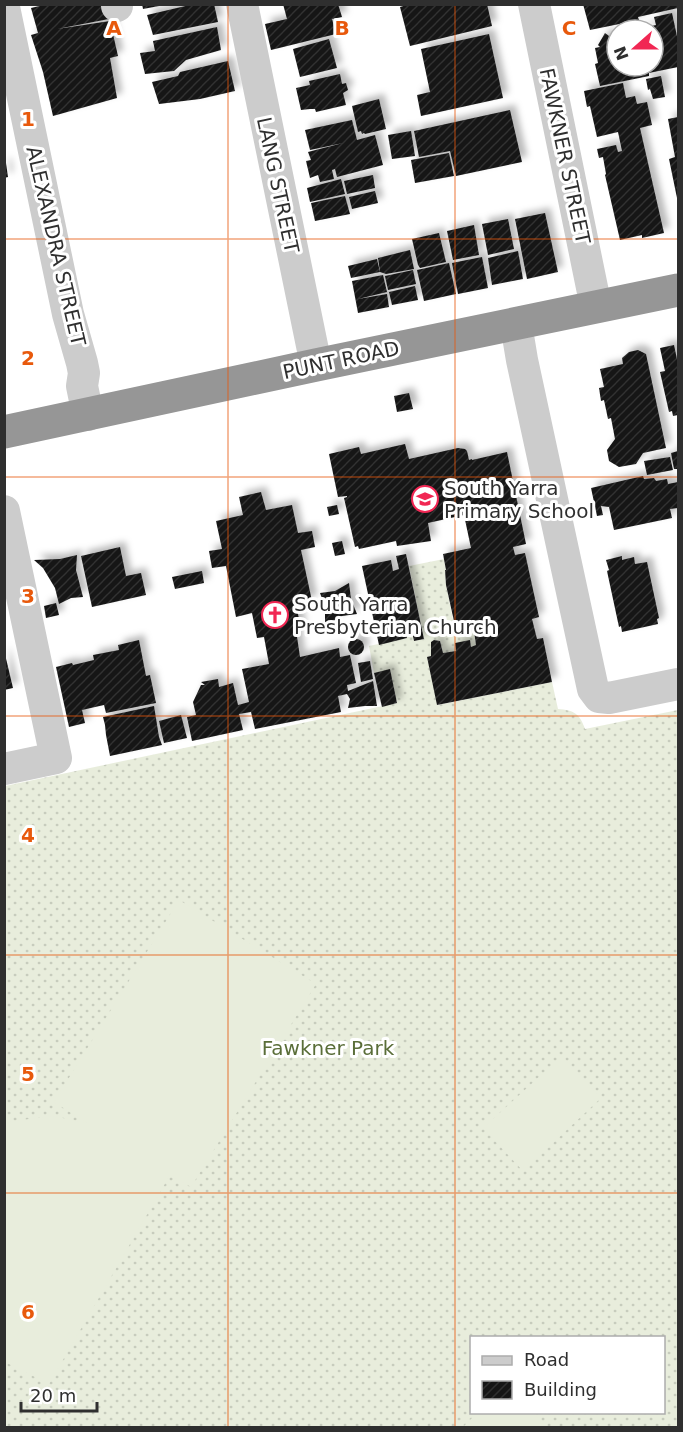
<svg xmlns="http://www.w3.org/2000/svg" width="683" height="1432" font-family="'DejaVu Sans',sans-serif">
<defs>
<pattern id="grass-dots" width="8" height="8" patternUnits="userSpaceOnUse" patternTransform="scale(1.5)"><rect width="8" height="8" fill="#e8eddc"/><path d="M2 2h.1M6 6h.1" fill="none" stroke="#c7ccbd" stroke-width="1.8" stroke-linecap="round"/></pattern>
<pattern id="building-hatch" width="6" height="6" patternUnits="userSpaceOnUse" patternTransform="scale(1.5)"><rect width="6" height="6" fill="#161616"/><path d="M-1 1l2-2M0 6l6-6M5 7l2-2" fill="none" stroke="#303030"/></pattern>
<filter id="shadow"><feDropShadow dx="5.5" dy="-5.5" stdDeviation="3" flood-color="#0004"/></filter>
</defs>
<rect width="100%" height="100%" fill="#fff"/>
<path fill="url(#grass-dots)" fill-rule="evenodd" d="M444,559l2,11 -1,1 1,14 10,49 18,-3 2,14 -5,2 -1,-6 -15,2 1,8 -13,2 -3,-12 -6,-1 -3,2v14l-4,1 11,48 114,-23 6,27c16,1 22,5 27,20l93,-19v717l-673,1v-642l392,-83 -7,-33 -16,3 -5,-27 37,-8 -1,-10 6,-1 3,14 10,-2 -15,-73zM472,1338h192v74h-192z"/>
<g fill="#e8eddc">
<polygon points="179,900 316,984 191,1187 170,1175 49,1384 5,1362 5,1122 53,1116 87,1123 54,1102"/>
<polygon points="562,1056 601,1098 523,1171 483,1128"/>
<polygon points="478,1412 533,1413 545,1427 463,1427"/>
</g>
<g fill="url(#building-hatch)" filter="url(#shadow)">
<polygon points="48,4 111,4 114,18 57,29 110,21 118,56 110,58 117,98 53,116 43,72 31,35 38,33 31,8"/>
<polygon points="142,4 159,4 159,6 143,9"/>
<polygon points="194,4 214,4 218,22 153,35 147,15"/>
<polygon points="283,4 338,4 342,17 332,19 336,34 271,50 265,24 287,19"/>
<polygon points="410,4 487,4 492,26 410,46 400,7"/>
<polygon points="583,4 678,4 678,8 638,17 639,20 590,30"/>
<polygon points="672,13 678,41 678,67 649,73 649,76 600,86 595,64 598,63 595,48 600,47 598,45 605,33 609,36 617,34 617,66 653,66 653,30 638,29 656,25 654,17"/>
<polygon points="217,27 221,50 186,60 174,71 145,74 140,53 155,51 153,41"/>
<polygon points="489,34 503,98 421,116 417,95 430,92 421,49"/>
<polygon points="329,39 337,68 300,77 293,49"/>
<polygon points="228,61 235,91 200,99 159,104 152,82 178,76 180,72"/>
<polygon points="340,74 342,84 346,83 348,90 343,93 346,105 316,112 315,109 310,109 301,110 296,88 310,85 309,81"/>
<polygon points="661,76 665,97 653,99 650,89 648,90 646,79"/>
<polygon points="623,83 626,98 635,96 637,104 647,102 652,125 640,128 664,233 642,238 642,235 620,240 605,175 606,174 603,157 599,158 597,149 616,145 618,152 622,151 618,132 597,137 590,106 587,107 584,91"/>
<polygon points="379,99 386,129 365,134 364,133 362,134 361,131 358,132 352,106"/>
<polygon points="510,110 522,162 456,176 450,151 419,157 414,131"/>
<polygon points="678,117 678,198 677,198 669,159 675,157 668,119"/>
<polygon points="352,120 357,140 375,135 383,165 337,177 335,169 332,170 334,179 320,182 318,175 310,178 306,161 311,160 308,152 343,143 310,150 305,130"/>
<polygon points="411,131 415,156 392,159 388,135"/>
<polygon points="449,153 454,176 415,183 411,160"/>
<polygon points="4,163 6,163 8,177 4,178"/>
<polygon points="373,175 375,188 347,194 344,181"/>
<polygon points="341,179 345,194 310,202 307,188"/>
<polygon points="375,191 378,203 352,209 349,197"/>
<polygon points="345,196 350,214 315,221 311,203"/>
<polygon points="545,213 558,272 527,279 515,219"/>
<polygon points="508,219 514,249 488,255 482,224"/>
<polygon points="474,225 479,255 453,260 447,231"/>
<polygon points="439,233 446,262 420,268 418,265 412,239"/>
<polygon points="410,250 414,269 386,274 380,272 378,258"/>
<polygon points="518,251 523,279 492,285 488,258"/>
<polygon points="482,257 488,288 458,294 452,263"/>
<polygon points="377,259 380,272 351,278 348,266"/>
<polygon points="449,263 456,294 424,301 417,270"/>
<polygon points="413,270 416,284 388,290 385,276"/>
<polygon points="383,275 387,292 358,299 387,294 389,307 358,313 352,281"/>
<polygon points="415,286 418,300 392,305 389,292"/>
<polygon points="674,345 678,364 678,415 673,416 672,411 669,412 660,372 665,371 660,348"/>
<polygon points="638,350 646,354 666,448 643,453 636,464 619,467 609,461 607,450 615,439 611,418 608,419 604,400 601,401 599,388 604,387 600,369 623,364 622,358 629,352"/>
<polygon points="409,393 413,409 397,412 394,396"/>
<polygon points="405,444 409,459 458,448 465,449 467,451 469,460 472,459 472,460 507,452 526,544 513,547 515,555 525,553 539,617 532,619 537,639 543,638 552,682 437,705 427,657 431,656 431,642 434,640 440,641 443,653 456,651 455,643 470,640 471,647 476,645 474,631 457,635 446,585 445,570 446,570 443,554 471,548 464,515 428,523 431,541 397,546 396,541 359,549 358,546 355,547 344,498 347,497 347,496 338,497 329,454 359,447 361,454"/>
<polygon points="678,451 678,469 674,469 671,453"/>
<polygon points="670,457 673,470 647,475 644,461"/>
<polygon points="643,476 644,479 654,478 656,481 667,479 668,484 678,482 678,508 670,509 672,518 614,530 609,507 601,506 603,515 597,516 591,488"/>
<polygon points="261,492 266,510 292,505 298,533 312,531 315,547 301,550 312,601 296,604 301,629 296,630 300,657 339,648 340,657 350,655 356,683 347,685 348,691 373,681 377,706 365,706 348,708 350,699 347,694 338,696 341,712 255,729 251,712 239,714 243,730 192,741 187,717 196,715 193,702 201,685 205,685 201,682 218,679 219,687 233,683 238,705 249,702 242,669 269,664 264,637 257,638 252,613 236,617 226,566 212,568 209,551 222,549 216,521 243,515 239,497"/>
<polygon points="337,505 339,514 329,516 327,507"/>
<polygon points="342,541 345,554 335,556 332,543"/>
<polygon points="120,547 126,576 141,573 146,595 92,607 81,556"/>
<polygon points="406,554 424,639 414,641 411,627 405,628 407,638 379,645 362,566 391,560 393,571 399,569 396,556"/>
<polygon points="77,555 76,570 83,597 71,598 59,604 55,588 43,568 34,560 60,559"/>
<polygon points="622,556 622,560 634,557 635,564 647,562 659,618 657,619 658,624 622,632 621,626 619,627 607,571 609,570 606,560"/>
<polygon points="202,571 204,583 175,589 172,577"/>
<polygon points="349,583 351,599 357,614 342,616 325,626 325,607 320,593 335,591"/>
<polygon points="56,603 59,615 46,618 44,606"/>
<circle cx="356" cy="647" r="8"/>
<polygon points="139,640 146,676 150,675 156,703 106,713 104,705 82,710 85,723 69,727 56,667 72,663 73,665 94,660 93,655 119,650 118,645"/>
<polygon points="4,650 13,688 4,690"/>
<polygon points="370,661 373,679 361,682 358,663"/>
<polygon points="390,669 397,703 382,707 374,673"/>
<polygon points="154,706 159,737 162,745 110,756 106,735 105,725 103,717"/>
<polygon points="181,715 187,738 164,743 159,721"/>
</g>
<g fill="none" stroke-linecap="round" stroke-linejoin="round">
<g stroke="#ccc" stroke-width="32">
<polyline points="117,4 117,6"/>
<polyline points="242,4 316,365"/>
<polyline points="534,4 596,307"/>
<polyline points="4,7 68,314 82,363 84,373 82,386 88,415"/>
<polyline points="516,324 522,360 593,689 599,697 609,698 678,684"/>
<polyline points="4,511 56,758 4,769"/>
</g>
<polyline stroke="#969696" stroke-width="33" points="4,432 316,365 678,290"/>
</g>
<path fill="none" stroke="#e8590c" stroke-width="1.5" stroke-opacity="0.55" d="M228,4v1424M455,4v1424M4,239h674M4,477h674M4,716h674M4,955h674M4,1193h674"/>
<defs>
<symbol id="school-ring" viewBox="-11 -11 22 22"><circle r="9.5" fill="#fff" stroke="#f12753" stroke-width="1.5"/><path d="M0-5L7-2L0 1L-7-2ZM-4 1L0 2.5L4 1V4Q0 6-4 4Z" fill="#f12753"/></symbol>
<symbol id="church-ring" viewBox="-11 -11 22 22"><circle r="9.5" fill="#fff" stroke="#f12753" stroke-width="1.5"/><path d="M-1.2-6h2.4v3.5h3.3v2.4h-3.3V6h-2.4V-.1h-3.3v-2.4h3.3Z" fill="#f12753"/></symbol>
</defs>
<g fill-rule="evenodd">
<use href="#school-ring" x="410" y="484" width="30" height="30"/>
<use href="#church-ring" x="260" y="600" width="30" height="30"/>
</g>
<g text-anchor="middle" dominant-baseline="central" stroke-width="6" stroke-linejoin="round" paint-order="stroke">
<g font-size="20" fill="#2f2f2f" stroke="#fff">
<text transform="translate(565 156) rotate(78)">FAWKNER STREET</text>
<text transform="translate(278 185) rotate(78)">LANG STREET</text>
<text transform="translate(56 246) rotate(77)">ALEXANDRA STREET</text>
<text transform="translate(341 360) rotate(-12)">PUNT ROAD</text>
</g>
<g font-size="20" fill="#2f2f2f" stroke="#fff" text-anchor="start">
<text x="444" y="488">South Yarra<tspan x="444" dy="23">Primary School</tspan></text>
<text x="294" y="604">South Yarra<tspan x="294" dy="23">Presbyterian Church</tspan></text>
</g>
<g font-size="20" fill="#5a6e39" stroke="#fff">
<text x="328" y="1048">Fawkner Park</text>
</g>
</g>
<g font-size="20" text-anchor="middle" font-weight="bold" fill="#e8590c" stroke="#fff" stroke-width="6" stroke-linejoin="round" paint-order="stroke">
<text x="114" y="35">A</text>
<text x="342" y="35">B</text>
<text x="569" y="35">C</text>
<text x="28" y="126">1</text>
<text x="28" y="365">2</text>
<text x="28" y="603">3</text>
<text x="28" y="842">4</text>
<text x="28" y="1081">5</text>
<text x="28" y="1319">6</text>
</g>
<rect width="683" height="1432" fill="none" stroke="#2f2f2f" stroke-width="12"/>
<rect x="470" y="1336" width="195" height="78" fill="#ffffff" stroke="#acacac" stroke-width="1.5"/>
<rect x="482" y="1356" width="30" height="9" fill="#cccccc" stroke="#acacac" stroke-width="1.5"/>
<text x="524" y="1366" font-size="18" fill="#2f2f2f">Road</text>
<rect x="482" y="1381" width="30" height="18" fill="url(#building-hatch)" stroke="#acacac" stroke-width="1.5"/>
<text x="524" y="1396" font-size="18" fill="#2f2f2f">Building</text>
<g transform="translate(635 48) rotate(249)"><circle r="28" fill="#ffffff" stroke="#acacac" stroke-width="1.5"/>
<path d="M0-4.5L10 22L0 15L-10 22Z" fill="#f12753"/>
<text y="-9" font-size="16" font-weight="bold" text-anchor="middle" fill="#2f2f2f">N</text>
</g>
<path d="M21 1402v9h76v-9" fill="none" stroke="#2f2f2f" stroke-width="3"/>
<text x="30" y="1402" font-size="18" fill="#2f2f2f" stroke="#ffffff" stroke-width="4.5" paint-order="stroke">20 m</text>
</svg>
